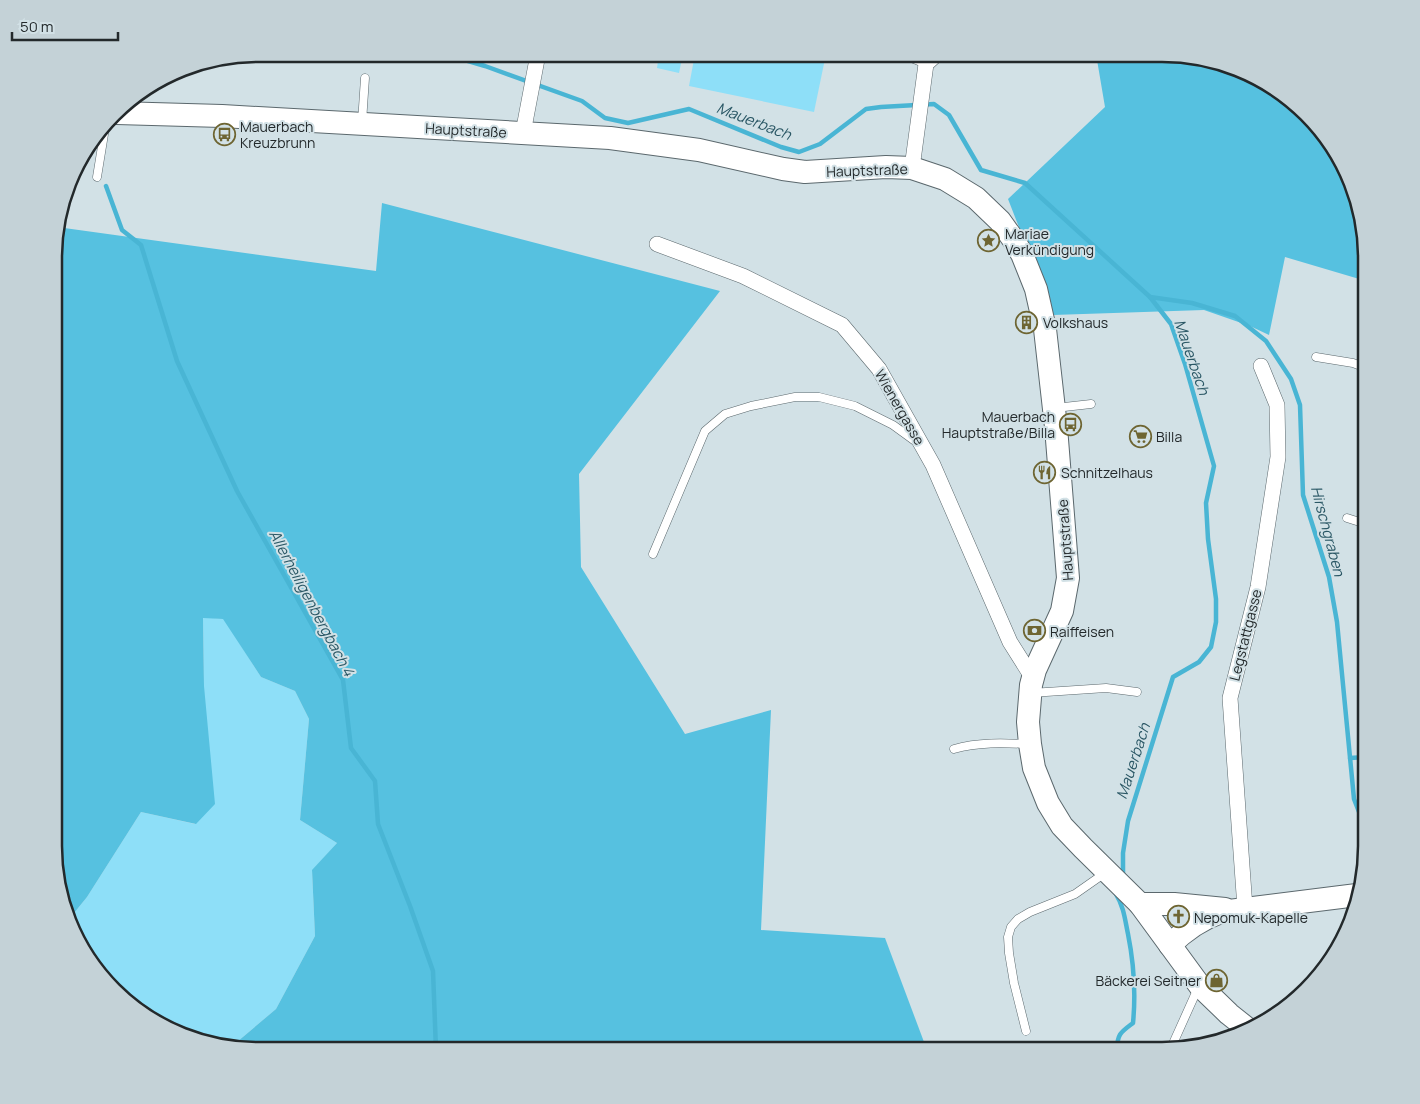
<svg xmlns="http://www.w3.org/2000/svg" width="1420" height="1104" font-family="Manrope,sans-serif">
<rect width="100%" height="100%" fill="#d2e1e6"/>
<g fill="#8edff8">
<polygon points="659,54 683,54 679,73 657,68"/>
<polygon points="695,54 826,54 814,112 689,86"/>
<polygon points="203,617 224,619 261,677 295,691 309,719 300,820 337,843 312,871 315,936 276,1009 231,1047 180,1035 124,1000 75,936 70,918 87,897 141,812 195,824 204,686"/>
</g>
<g fill="#56c1e0">
<polygon points="1096,54 1175,54 1240,69 1296,104 1345,168 1366,258 1366,281 1285,257 1269,335 1250,326 1204,310 1053,315 1008,199 1105,107"/>
<polygon points="382,203 720,291 579,474 581,567 685,734 771,710 761,930 885,938 927,1050 245,1050 231,1047 276,1009 315,936 312,870 337,843 300,820 309,719 295,691 261,677 223,619 203,618 204,686 215,804 196,824 141,812 87,897 70,918 54,859 56,231 57,227 376,271"/>
</g>
<g fill="none" stroke-linecap="round" stroke-linejoin="round">
<g stroke="#49b5d4" stroke-width="4.5">
<polyline points="453,54 458,58 485,66 582,101 605,118 628,123 689,109 781,147 799,152 820,144 866,109 881,107 934,104 949,115 981,170 1025,183 1150,297 1171,324 1185,364 1214,466 1206,503 1208,539 1216,599 1216,622 1211,647 1199,662 1173,677 1128,821 1123,853 1123,875"/>
<polyline points="106,186 122,230 141,245 177,361 237,491 343,680 351,748 375,781 378,824 410,906 433,971 436,1050"/>
<polyline points="1150,297 1192,303 1235,316 1266,341 1291,379 1300,405 1303,495 1329,577 1337,622 1354,799 1366,830"/>
<polyline points="1350,758 1366,757"/>
<path d="M1116,894c8,13 9,26 12,40 6,30 8,58 5,89 -12,9 -16,11 -16,27"/>
<polyline points="422,1050 436,1042"/>
</g>
<defs>
<g id="lane">
<polyline points="902,54 926,64"/>
<polyline points="362,122 365,78"/>
<polyline points="97,177 105,128"/>
<polyline points="1316,357 1353,363 1366,368"/>
<polyline points="1055,408 1091,404"/>
<polyline points="1347,518 1366,524"/>
<polyline points="653,554 705,431 725,414 751,406 795,397 819,397 855,406 893,425 915,441"/>
<polyline points="1031,693 1106,688 1137,692"/>
<path d="M954,749c24,-7 49,-6 74,-5"/>
<polyline points="1026,1031 1014,983 1009,953 1008,937 1011,927 1018,919 1030,912 1075,894 1105,873"/>
<polyline points="1171,1048 1198,988"/>
</g>
<g id="street">
<polyline points="523,133 538,54"/>
<polyline points="912,168 926,64 937,54"/>
<polyline points="657,244 743,276 842,325 879,369 933,465 1010,642 1032,677"/>
<polyline points="1245,908 1230,698 1258,587 1278,457 1277,405 1261,366"/>
</g>
<g id="secondary">
<polyline points="117,113 222,116 610,138 699,150 783,169 805,172 886,167 912,168 945,179 976,198 1000,221 1013,239 1022,254 1036,289 1045,329 1056,427 1068,578 1062,611 1035,670 1031,685 1028,722 1030,744 1034,768 1048,803 1062,826 1083,848 1140,904 1200,986 1229,1014 1249,1030"/>
<polyline points="1140,904 1174,904 1225,909"/>
<path d="M1170,945c15,-15 31,-26 51,-33l136,-17"/>
</g>
</defs>
<use href="#lane" stroke="#5b686d" stroke-width="9"/>
<use href="#street" stroke="#5b686d" stroke-width="16"/>
<use href="#secondary" stroke="#5b686d" stroke-width="24"/>
<use href="#lane" stroke="#fff" stroke-width="8"/>
<use href="#street" stroke="#fff" stroke-width="15"/>
<use href="#secondary" stroke="#fff" stroke-width="22"/>
</g>
<defs>
<symbol id="bus-ring" viewBox="-11 -11 22 22"><circle r="9.5" fill="#d2e1e6" stroke="#6e6532" stroke-width="1.5"/><path d="M-5-6H5V4H4V6H2V4H-2V6H-4V4H-5ZM-3.5-4V0h7V-4ZM-3.5 1.2v1.5H-2V1.2ZM2 1.2v1.5H3.5V1.2Z" fill="#6e6532"/></symbol>
<symbol id="sight-ring" viewBox="-11 -11 22 22"><circle r="9.5" fill="#d2e1e6" stroke="#6e6532" stroke-width="1.5"/><path d="M0-6L1.8-2.2L6-1.7L2.9 1.2L3.7 5.4L0 3.3L-3.7 5.4L-2.9 1.2L-6-1.7L-1.8-2.2Z" fill="#6e6532"/></symbol>
<symbol id="building-ring" viewBox="-11 -11 22 22"><circle r="9.5" fill="#d2e1e6" stroke="#6e6532" stroke-width="1.5"/><path d="M-4-6H4V6H1V3H-1V6H-4ZM-2.5-4.3h1.7v1.8h-1.7ZM.8-4.3h1.7v1.8H.8ZM-2.5-1h1.7V.8h-1.7ZM.8-1h1.7V.8H.8Z" fill="#6e6532"/></symbol>
<symbol id="supermarket-ring" viewBox="-11 -11 22 22"><circle r="9.5" fill="#d2e1e6" stroke="#6e6532" stroke-width="1.5"/><path d="M-6-5.5h2.5l.6 2H6L4.5 2H-2.5L-4.4-4H-6ZM-1.5 3.2a1.3 1.3 0 1 0 .1 0ZM3 3.2a1.3 1.3 0 1 0 .1 0Z" fill="#6e6532"/></symbol>
<symbol id="restaurant-ring" viewBox="-11 -11 22 22"><circle r="9.5" fill="#d2e1e6" stroke="#6e6532" stroke-width="1.5"/><path d="M-5-6h1v4h1v-4h1v4h1v-4h1v5L-1.5 .5V6h-2V.5L-5-1ZM5-6V6H3V1.5H1.5Q1.5-4 5-6Z" fill="#6e6532"/></symbol>
<symbol id="bank-ring" viewBox="-11 -11 22 22"><circle r="9.5" fill="#d2e1e6" stroke="#6e6532" stroke-width="1.5"/><path d="M-6-4H6V4H-6ZM0-2.3a2.3 2.3 0 1 0 0 4.6a2.3 2.3 0 1 0 0-4.6Z" fill="#6e6532"/></symbol>
<symbol id="church-ring" viewBox="-11 -11 22 22"><circle r="9.5" fill="#d2e1e6" stroke="#6e6532" stroke-width="1.5"/><path d="M-1.2-6h2.4v3.5h3.3v2.4h-3.3V6h-2.4V-.1h-3.3v-2.4h3.3Z" fill="#6e6532"/></symbol>
<symbol id="shop-ring" viewBox="-11 -11 22 22"><circle r="9.5" fill="#d2e1e6" stroke="#6e6532" stroke-width="1.5"/><path d="M-5-2.5h2.3a2.7 3.5 0 0 1 5.4 0H5L5.5 6h-11ZM-1.5-2.5h3a1.5 2.3 0 0 0-3 0Z" fill="#6e6532"/></symbol>
</defs>
<g fill-rule="evenodd">
<use href="#bus-ring" x="212" y="122" width="25" height="25"/>
<use href="#sight-ring" x="976" y="228" width="25" height="25"/>
<use href="#building-ring" x="1014" y="310" width="25" height="25"/>
<use href="#bus-ring" x="1058" y="412" width="25" height="25"/>
<use href="#supermarket-ring" x="1128" y="424" width="25" height="25"/>
<use href="#restaurant-ring" x="1032" y="460" width="25" height="25"/>
<use href="#bank-ring" x="1022" y="618" width="25" height="25"/>
<use href="#church-ring" x="1166" y="904" width="25" height="25"/>
<use href="#shop-ring" x="1204" y="968" width="25" height="25"/>
</g>
<g text-anchor="middle" dominant-baseline="central" stroke-width="4" stroke-linejoin="round" paint-order="stroke">
<g font-size="14" fill="#23292b" stroke="#d2e1e6" text-anchor="start">
<text x="240" y="126">Mauerbach<tspan x="240" dy="16">Kreuzbrunn</tspan></text>
<text x="1005" y="233">Mariae<tspan x="1005" dy="16">Verkündigung</tspan></text>
<text x="1043" y="322">Volkshaus</text>
<text x="1055" y="416" text-anchor="end">Mauerbach<tspan x="1055" dy="16">Hauptstraße/Billa</tspan></text>
<text x="1156" y="436">Billa</text>
<text x="1061" y="472">Schnitzelhaus</text>
<text x="1050" y="631">Raiffeisen</text>
<text x="1194" y="917">Nepomuk-Kapelle</text>
<text x="1201" y="980" text-anchor="end">Bäckerei Seitner</text>
</g>
<g font-size="14" fill="#23292b" stroke="#d2e1e6">
<text transform="translate(466 130) rotate(3)">Hauptstraße</text>
<text transform="translate(867 170) rotate(-2)">Hauptstraße</text>
<text transform="translate(900 407) rotate(60)">Wienergasse</text>
<text transform="translate(1065 540) rotate(-94)">Hauptstraße</text>
<text transform="translate(1245 635) rotate(-76)">Legstattgasse</text>
</g>
<g font-size="15" font-style="italic" fill="#2a5765" stroke="#d2e1e6">
<text transform="translate(754 121) rotate(21)">Mauerbach</text>
<text transform="translate(1192 357) rotate(71)">Mauerbach</text>
<text transform="translate(1328 531) rotate(75)">Hirschgraben</text>
<text transform="translate(312 603) rotate(62)">Allerheiligenbergbach 4</text>
<text transform="translate(1133 761) rotate(-72)">Mauerbach</text>
</g>
</g>
<path d="M0 0H1420V1104H0ZM258 62H1162A196 196 0 0 1 1358 258V846A196 196 0 0 1 1162 1042H258A196 196 0 0 1 62 846V258A196 196 0 0 1 258 62Z" fill="#c4d2d7" fill-rule="evenodd"/>
<path fill="none" stroke="#23292b" stroke-width="2.5" d="M258 62H1162A196 196 0 0 1 1358 258V846A196 196 0 0 1 1162 1042H258A196 196 0 0 1 62 846V258A196 196 0 0 1 258 62Z"/>
<path d="M12 32v8h106v-8" fill="none" stroke="#23292b" stroke-width="2.5"/>
<text x="20" y="32" font-size="15" fill="#23292b" stroke="#d2e1e6" stroke-width="4" paint-order="stroke">50 m</text>
</svg>
